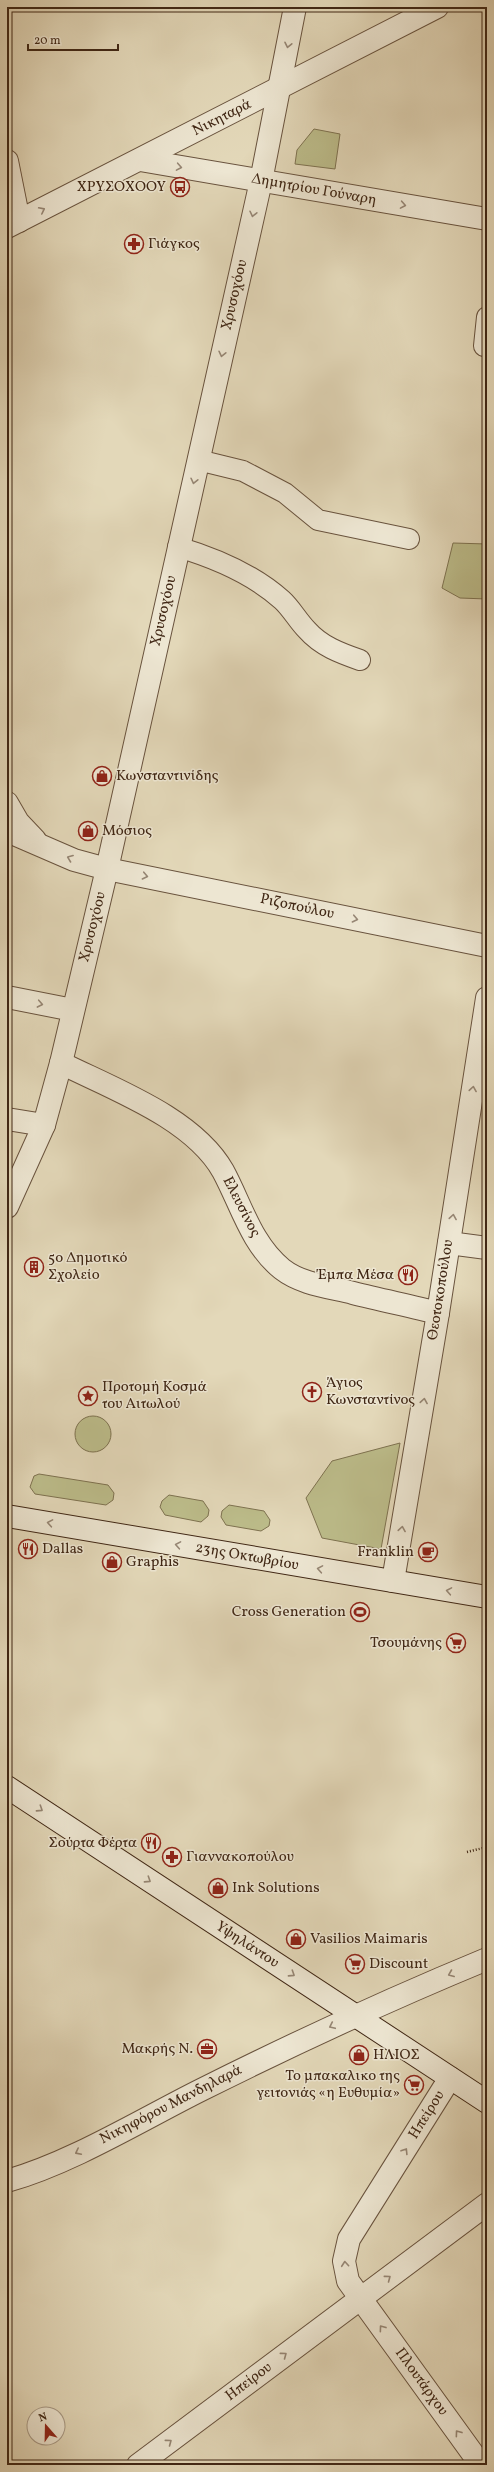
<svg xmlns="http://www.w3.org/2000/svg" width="494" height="2472" font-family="Vollkorn,serif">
<rect width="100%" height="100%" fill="#e3d8b9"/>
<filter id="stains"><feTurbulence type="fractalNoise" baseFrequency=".005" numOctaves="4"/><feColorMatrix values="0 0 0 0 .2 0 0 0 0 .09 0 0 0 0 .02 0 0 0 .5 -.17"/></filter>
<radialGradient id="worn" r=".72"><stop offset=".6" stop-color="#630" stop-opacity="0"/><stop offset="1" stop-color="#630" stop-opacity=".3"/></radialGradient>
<g fill="#bcbc8a" stroke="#7e7250">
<polygon points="314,129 340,134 335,169 295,164 297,150"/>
<polygon points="453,543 487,544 487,599 460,598 442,588"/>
<circle cx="93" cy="1434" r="18"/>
<polygon points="400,1443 381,1549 322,1538 306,1498 332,1461"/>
<polygon points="39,1474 108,1485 114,1493 113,1500 106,1505 35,1494 30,1487 34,1476"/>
<polygon points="169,1495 203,1501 209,1510 208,1516 201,1522 165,1515 160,1507 162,1501"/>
<polygon points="229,1505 264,1511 270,1520 269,1526 261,1531 226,1525 221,1517 222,1511"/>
</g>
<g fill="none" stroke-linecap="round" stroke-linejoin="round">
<defs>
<g id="pedestrian">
<polyline points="484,346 487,317"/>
<polyline points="198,460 243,471 285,493 318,520 409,539"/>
<path d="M178,547c37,11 75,27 104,53 9,8 16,21 25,30 14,16 33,23 53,30"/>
</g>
<g id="minor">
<polyline points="140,160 487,219"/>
<polyline points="7,161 19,221"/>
<polyline points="7,803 18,822 35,840"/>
<polyline points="7,831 74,860 107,869 487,946"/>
<polyline points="7,997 73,1010"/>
<path d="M61,1063c52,26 132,55 162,108 18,33 28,73 59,98 19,15 47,18 71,24 28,7 57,13 85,20"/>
<polyline points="7,1119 44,1125"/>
<polyline points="7,1207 44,1125 61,1063 107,869 261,181 295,7"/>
<polyline points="449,1243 487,1248"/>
<polyline points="393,1581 438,1313 487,998"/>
<polyline points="450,2078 349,2239 344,2261 348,2281 481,2465"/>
</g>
<g id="tertiary">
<polyline points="7,227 437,7"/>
<path d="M7,2181c64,-18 134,-61 194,-91 94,-47 189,-91 286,-131"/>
<polyline points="138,2465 487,2204"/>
</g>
<g id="secondary">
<polyline points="7,1516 487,1597"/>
<polyline points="7,1787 487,2102"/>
</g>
</defs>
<use href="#pedestrian" stroke="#69533e" stroke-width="22"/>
<use href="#minor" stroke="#69533e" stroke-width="24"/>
<use href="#tertiary" stroke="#69533e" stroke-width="24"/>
<use href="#secondary" stroke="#402715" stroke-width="24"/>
<polyline stroke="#402715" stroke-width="2.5" stroke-dasharray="1 2" stroke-linecap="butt" points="467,1852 487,1847"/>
<use href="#pedestrian" stroke="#ede6d2" stroke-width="20"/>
<use href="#minor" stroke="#ede6d2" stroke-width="22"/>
<use href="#tertiary" stroke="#ede6d2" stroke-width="22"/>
<use href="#secondary" stroke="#ede6d2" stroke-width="22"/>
</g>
<defs><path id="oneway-chevron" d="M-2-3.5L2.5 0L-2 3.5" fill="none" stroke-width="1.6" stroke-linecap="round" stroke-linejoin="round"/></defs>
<g stroke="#968674">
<use href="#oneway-chevron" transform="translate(288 45) rotate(102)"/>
<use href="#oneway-chevron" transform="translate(179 167) rotate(10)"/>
<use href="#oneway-chevron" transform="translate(403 205) rotate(10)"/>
<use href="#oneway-chevron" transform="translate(42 210) rotate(-27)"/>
<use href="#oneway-chevron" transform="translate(253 214) rotate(103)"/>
<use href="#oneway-chevron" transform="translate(222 354) rotate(103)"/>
<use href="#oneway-chevron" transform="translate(194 481) rotate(103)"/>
<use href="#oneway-chevron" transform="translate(70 858) rotate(-159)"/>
<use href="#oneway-chevron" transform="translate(145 876) rotate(12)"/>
<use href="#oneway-chevron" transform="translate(355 919) rotate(12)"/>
<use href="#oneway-chevron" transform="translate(40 1004) rotate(11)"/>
<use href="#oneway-chevron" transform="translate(473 1089) rotate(-81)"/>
<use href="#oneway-chevron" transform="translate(453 1217) rotate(-81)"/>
<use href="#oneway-chevron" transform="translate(424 1401) rotate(-81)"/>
<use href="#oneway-chevron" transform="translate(50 1523) rotate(-170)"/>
<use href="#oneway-chevron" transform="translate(402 1529) rotate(-81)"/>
<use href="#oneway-chevron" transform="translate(178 1545) rotate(-170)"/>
<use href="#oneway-chevron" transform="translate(320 1569) rotate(-170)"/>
<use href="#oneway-chevron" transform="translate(449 1591) rotate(-170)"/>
<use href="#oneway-chevron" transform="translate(40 1809) rotate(33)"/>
<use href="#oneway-chevron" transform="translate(148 1880) rotate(33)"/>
<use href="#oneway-chevron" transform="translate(292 1974) rotate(33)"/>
<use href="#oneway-chevron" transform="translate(451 1974) rotate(158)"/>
<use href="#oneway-chevron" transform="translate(332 2026) rotate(155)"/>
<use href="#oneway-chevron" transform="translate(405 2151) rotate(-58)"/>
<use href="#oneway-chevron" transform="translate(78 2152) rotate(153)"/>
<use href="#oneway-chevron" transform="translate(345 2264) rotate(-95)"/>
<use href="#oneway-chevron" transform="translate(388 2278) rotate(-37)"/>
<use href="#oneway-chevron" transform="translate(382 2328) rotate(-126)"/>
<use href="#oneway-chevron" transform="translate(284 2355) rotate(-37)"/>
<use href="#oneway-chevron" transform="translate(458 2433) rotate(-126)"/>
<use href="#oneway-chevron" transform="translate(169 2442) rotate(-37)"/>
</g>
<defs>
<symbol id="bus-ring" viewBox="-11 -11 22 22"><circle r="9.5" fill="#ede6d2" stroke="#8f2418" stroke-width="1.5"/><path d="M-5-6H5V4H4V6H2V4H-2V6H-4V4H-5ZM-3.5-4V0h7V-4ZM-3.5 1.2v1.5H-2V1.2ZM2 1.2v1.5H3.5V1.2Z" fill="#8f2418"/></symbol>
<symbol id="pharmacy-ring" viewBox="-11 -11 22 22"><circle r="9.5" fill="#ede6d2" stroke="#8f2418" stroke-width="1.5"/><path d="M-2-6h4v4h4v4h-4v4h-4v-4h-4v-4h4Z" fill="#8f2418"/></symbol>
<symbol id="shop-ring" viewBox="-11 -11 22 22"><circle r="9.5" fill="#ede6d2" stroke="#8f2418" stroke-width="1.5"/><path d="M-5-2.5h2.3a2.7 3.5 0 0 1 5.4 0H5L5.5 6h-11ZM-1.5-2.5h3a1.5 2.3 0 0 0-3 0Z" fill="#8f2418"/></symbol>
<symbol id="building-ring" viewBox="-11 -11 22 22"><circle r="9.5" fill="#ede6d2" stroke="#8f2418" stroke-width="1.5"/><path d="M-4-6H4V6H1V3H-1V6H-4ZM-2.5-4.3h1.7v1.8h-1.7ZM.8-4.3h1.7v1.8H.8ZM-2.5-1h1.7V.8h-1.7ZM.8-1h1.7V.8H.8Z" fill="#8f2418"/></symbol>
<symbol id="restaurant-ring" viewBox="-11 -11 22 22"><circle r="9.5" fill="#ede6d2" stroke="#8f2418" stroke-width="1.5"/><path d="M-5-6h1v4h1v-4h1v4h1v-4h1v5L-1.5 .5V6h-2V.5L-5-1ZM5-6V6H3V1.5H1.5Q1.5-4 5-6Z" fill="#8f2418"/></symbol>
<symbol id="church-ring" viewBox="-11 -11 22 22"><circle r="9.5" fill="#ede6d2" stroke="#8f2418" stroke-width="1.5"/><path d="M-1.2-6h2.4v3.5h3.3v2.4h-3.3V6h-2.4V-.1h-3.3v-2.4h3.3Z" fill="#8f2418"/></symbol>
<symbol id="sight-ring" viewBox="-11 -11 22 22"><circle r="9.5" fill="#ede6d2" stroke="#8f2418" stroke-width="1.5"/><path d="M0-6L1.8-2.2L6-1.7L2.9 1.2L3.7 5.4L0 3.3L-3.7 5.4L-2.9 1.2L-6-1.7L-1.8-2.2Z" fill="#8f2418"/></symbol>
<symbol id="cafe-ring" viewBox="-11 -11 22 22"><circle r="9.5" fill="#ede6d2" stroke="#8f2418" stroke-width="1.5"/><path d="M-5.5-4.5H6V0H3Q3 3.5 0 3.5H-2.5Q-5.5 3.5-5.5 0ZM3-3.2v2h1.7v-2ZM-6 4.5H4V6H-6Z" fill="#8f2418"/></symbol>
<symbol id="stadium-ring" viewBox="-11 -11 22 22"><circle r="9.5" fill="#ede6d2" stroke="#8f2418" stroke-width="1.5"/><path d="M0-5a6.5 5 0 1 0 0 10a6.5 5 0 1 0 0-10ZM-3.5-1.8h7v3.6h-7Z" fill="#8f2418"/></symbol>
<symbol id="supermarket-ring" viewBox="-11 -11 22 22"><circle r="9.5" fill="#ede6d2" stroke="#8f2418" stroke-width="1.5"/><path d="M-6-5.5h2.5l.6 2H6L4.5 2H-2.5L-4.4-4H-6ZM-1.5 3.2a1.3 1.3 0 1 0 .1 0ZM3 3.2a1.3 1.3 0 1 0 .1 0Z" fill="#8f2418"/></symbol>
<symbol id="office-ring" viewBox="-11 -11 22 22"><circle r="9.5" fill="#ede6d2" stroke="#8f2418" stroke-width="1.5"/><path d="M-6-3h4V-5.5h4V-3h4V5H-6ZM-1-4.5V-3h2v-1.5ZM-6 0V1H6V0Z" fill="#8f2418"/></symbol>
</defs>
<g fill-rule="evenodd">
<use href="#bus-ring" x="169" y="176" width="22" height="22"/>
<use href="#pharmacy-ring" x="123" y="233" width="22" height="22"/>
<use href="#shop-ring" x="91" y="765" width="22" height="22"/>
<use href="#shop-ring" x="77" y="820" width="22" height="22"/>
<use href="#building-ring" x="23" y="1256" width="22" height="22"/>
<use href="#restaurant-ring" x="397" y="1264" width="22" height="22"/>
<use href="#church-ring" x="301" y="1381" width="22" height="22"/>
<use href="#sight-ring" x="77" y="1385" width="22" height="22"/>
<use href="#restaurant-ring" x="17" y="1538" width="22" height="22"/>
<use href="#cafe-ring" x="417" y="1541" width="22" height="22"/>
<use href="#shop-ring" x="101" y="1551" width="22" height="22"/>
<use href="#stadium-ring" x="349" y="1601" width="22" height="22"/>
<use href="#supermarket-ring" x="445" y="1632" width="22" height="22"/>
<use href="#restaurant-ring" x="140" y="1832" width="22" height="22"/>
<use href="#pharmacy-ring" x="161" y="1846" width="22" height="22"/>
<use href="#shop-ring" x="207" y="1877" width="22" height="22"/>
<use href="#shop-ring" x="285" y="1928" width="22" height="22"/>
<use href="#supermarket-ring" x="344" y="1953" width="22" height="22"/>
<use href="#office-ring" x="196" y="2038" width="22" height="22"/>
<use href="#shop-ring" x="348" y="2044" width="22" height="22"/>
<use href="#supermarket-ring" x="403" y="2074" width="22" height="22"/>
</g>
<g text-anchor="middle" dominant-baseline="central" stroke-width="3" stroke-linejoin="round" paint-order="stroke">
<g font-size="15" fill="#402715" stroke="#ede6d2">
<text transform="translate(222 118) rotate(-27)">Νικηταρά</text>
<text transform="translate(314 190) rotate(10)">Δημητρίου Γούναρη</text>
<text transform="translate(235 295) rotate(-77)">Χρυσοχόου</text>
<text transform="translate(164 611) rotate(-77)">Χρυσοχόου</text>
<text transform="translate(297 907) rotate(12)">Ριζοπούλου</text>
<text transform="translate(93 927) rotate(-76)">Χρυσοχόου</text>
<text transform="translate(241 1207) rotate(63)">Ελευσίνος</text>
<text transform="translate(441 1290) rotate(-81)">Θεοτοκοπούλου</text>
<text transform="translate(247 1557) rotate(10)">23ης Οκτωβρίου</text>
<text transform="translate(247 1945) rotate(33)">Υψηλάντου</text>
<text transform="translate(171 2105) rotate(-27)">Νικηφόρου Μανδηλαρά</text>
<text transform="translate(427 2115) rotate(-58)">Ηπείρου</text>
<text transform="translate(249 2382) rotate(-37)">Ηπείρου</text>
<text transform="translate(421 2382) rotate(54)">Πλουτάρχου</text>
</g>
<g font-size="15" fill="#402715" stroke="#ede6d2" text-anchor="start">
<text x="166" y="187" text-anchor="end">ΧΡΥΣΟΧΟΟΥ</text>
<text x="148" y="244">Γιάγκος</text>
<text x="116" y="776">Κωνσταντινίδης</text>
<text x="102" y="831">Μόσιος</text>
<text x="48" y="1258">5ο Δημοτικό<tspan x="48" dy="17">Σχολείο</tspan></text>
<text x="394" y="1275" text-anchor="end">Έμπα Μέσα</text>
<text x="326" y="1383">Άγιος<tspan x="326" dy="17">Κωνσταντίνος</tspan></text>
<text x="102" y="1387">Προτομή Κοσμά<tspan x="102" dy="17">του Αιτωλού</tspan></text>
<text x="42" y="1549">Dallas</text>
<text x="414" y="1552" text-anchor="end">Franklin</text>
<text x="126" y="1562">Graphis</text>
<text x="346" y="1612" text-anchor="end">Cross Generation</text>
<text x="442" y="1643" text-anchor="end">Τσουμάνης</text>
<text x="137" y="1843" text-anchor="end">Σούρτα Φέρτα</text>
<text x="186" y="1857">Γιαννακοπούλου</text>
<text x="232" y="1888">Ink Solutions</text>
<text x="310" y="1939">Vasilios Maimaris</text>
<text x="369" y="1964">Discount</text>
<text x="193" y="2049" text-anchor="end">Μακρής Ν.</text>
<text x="373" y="2055">ΗΛΙΟΣ</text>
<text x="400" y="2076" text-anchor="end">Το μπακαλικο της<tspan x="400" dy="17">γειτονιάς «η Ευθυμία»</tspan></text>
</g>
</g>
<rect width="494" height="2472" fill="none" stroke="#e3d8b9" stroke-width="24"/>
<rect x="8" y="8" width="478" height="2456" fill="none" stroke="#402715" stroke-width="2"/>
<rect x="12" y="12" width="470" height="2448" fill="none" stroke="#402715"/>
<g transform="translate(46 2426) rotate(340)"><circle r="19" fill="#ede6d2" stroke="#a89a86"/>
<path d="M0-3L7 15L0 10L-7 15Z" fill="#8f2418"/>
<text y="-6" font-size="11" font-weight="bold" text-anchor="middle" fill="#402715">N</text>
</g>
<path d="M28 44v6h90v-6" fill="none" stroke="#402715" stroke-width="2"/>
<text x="34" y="44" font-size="12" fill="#402715" stroke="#ede6d2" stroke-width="3" paint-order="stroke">20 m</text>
<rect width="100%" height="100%" filter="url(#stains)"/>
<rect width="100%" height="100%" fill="url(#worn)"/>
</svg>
